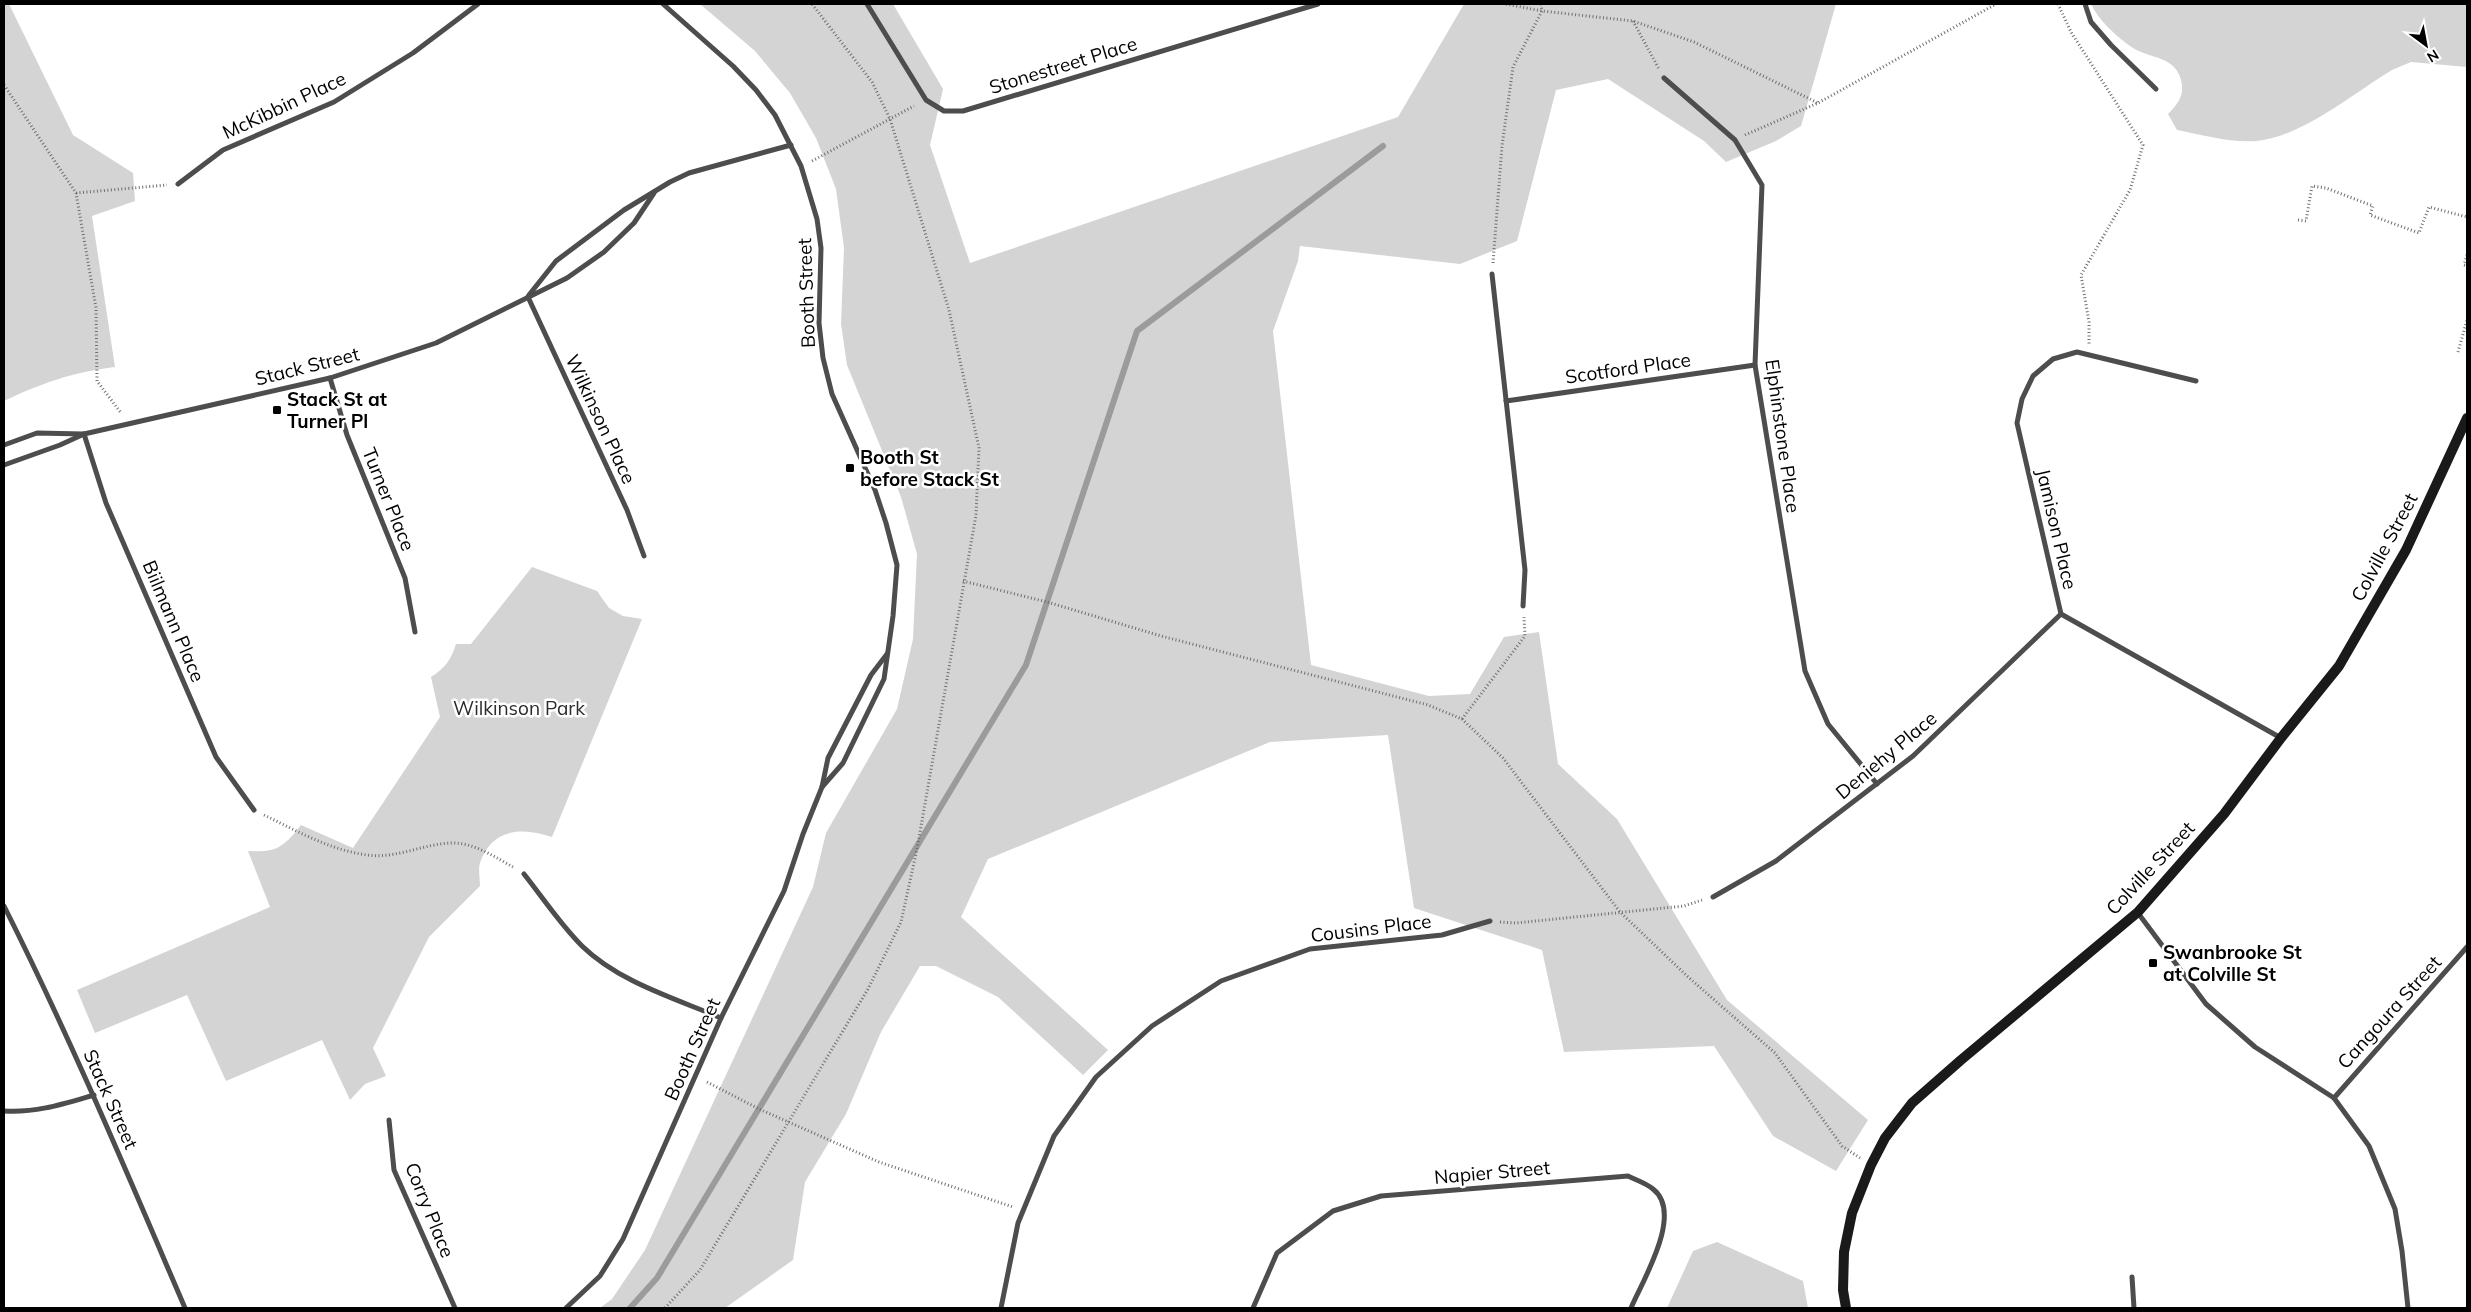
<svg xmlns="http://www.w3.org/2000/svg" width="2471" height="1312" font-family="Mulish,sans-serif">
<rect width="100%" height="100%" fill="#fff"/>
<g fill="#d4d4d4">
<path d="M4,4h5l64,131 60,38 2,28 -43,15 23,151c-42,5 -73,16 -111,34z"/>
<polygon points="700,4 893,4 943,89 930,145 970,263 1398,117 1464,4 1836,4 1801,126 1776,141 1726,162 1704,141 1608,79 1556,90 1517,241 1460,264 1300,246 1298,261 1273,331 1311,665 1429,696 1470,694 1504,637 1539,632 1558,764 1617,819 1727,1000 1868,1120 1836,1171 1773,1136 1714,1046 1564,1052 1542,950 1414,908 1388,735 1270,742 988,859 961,917 1108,1050 1083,1075 998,997 936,966 920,966 881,1032 846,1114 805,1182 793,1260 725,1308 600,1308 612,1299 645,1250 813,887 826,833 897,709 913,639 917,554 901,497 847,365 841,324 844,248 836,189 816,138 790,93 755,51"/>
<path d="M2091,4h376v63l-56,-5 -19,8c-38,23 -91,67 -135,71 -27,2 -54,-6 -80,-11l-9,-16c10,-10 17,-19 13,-34 -6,-24 -30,-21 -48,-32 -16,-11 -34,-27 -42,-44z"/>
<path d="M532,567l65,24 12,17 14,8 19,3 -90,218c-30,-10 -60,-9 -72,26 -2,6 0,16 0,23l-51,51 -56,111 13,28 -21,8 -15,16 -28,-60 -96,41 -39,-86 -92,38 -18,-43 193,-83 -22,-56c28,2 36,-4 53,-26l52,23 87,-131 -9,-40c14,-9 20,-17 25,-33h15z"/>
<polygon points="1717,1242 1803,1281 1808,1308 1667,1308 1693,1251"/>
</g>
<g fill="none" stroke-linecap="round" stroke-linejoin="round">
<polyline stroke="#9b9b9b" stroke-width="6" points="630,1308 657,1278 1026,665 1137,331 1383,146"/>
<g stroke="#6f6f6f" stroke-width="3" stroke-dasharray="1 2.5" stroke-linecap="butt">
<polyline points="1506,4 1542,11 1633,21 1694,42 1818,103"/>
<polyline points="2058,4 2071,32 2143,145 2130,190 2081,275 2089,322 2089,344"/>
<polyline points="1633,21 1659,69"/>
<polyline points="4,85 76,193 96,308 97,381 121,413"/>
<polyline points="1745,135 1818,103 1996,4"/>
<polyline points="812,161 914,106"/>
<polyline points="76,193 167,185"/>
<polyline points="2298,220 2306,221 2312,186 2326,188 2373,206 2370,215 2419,233 2429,207 2467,217"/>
<polyline points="2467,255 2464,265 2467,266"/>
<polyline points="1493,263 1502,146 1513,67 1542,11 1541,4"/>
<polyline points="2458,352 2467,320"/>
<polyline points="963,581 1047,602 1161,636 1428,705 1462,719 1503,758 1620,912 1687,976 1775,1053 1842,1146 1860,1158"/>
<polyline points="1462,719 1525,636 1524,617"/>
<path d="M264,815c33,16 66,35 103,40 29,4 56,-11 84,-12 23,-1 45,15 64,25"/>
<polyline points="1500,922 1516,923 1684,906 1702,900"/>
<polyline points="707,1082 759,1109 879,1162 1013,1207"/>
<polyline points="665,1308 700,1270 868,989 901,922 917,849 976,515 979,448 949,310 890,119 872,82 812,4"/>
</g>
<g stroke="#4d4d4d" stroke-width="5">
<polyline points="663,4 733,66 756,90 775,115 801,166 817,219 821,248 819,323 823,358 832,394 875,490 886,523 897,565 893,616 884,679 843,763 822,787"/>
<polyline points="867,4 926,100 944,111 963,111 1318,4"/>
<polyline points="2085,4 2091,22 2111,45 2156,89"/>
<polyline points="1664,78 1735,140 1762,185 1755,365 1805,671 1828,724 1877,784"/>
<polyline points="178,184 223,150 334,102 413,53 478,4"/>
<polyline points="1492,274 1525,570 1523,606"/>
<polyline points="529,295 556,261 624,210 670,182 689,173 791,145"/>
<polyline points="528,297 627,510 644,556"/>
<polyline points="330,378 347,435 405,578 415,632"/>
<polyline points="2196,381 2077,352 2053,359 2033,376 2022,399 2017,423 2061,614 2281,738"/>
<polyline points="1506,401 1755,365"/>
<polyline points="84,434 106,503 216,757 254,810"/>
<polyline points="4,445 37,433 83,434"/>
<polyline points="4,465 60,445 84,434 330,378 436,343 567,278 604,252 634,223 654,193"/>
<path d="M524,874c19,24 36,50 58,72 37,36 92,52 139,72"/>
<polyline points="1713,897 1776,861 1913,756 2061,614"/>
<path d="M4,906c66,131 123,267 181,402"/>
<polyline points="2138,913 2206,1004 2255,1047 2334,1098 2369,1146 2395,1209 2402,1251 2408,1308"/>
<polyline points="2334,1098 2467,947"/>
<path d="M4,1111c32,2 59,-7 90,-16"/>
<polyline points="389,1120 394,1170 455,1308"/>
<polyline points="2132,1277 2134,1308"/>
<polyline points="566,1308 600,1276 623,1239 721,1018 784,891 803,834 822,787 828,758 871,675 887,654"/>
<polyline points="1001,1308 1018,1223 1054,1136 1096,1077 1152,1026 1221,981 1310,949 1442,935 1490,921"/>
<path d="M1253,1308l24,-55 56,-42 48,-15 247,-20c8,4 18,7 25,13 31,24 -10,91 -22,119"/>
</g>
<polyline stroke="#1a1a1a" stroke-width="10" points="1846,1308 1843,1290 1844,1252 1852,1213 1871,1165 1885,1138 1912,1103 1961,1060 2138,912 2224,814 2281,738 2339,666 2406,550 2467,418"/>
</g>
<g fill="#000" stroke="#fff" stroke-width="2">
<rect x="272" y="405" width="10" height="10" rx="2.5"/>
<rect x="845" y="463" width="10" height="10" rx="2.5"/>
<rect x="2148" y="958" width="10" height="10" rx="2.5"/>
</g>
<g text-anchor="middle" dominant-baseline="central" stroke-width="5" stroke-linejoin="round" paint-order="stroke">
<g font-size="19" fill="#000" stroke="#fff">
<text transform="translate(1063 65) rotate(-17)">Stonestreet Place</text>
<text transform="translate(284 105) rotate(-25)">McKibbin Place</text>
<text transform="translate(806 293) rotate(-92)">Booth Street</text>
<text transform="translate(307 366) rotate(-14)">Stack Street</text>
<text transform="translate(1628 368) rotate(-8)">Scotford Place</text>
<text transform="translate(601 419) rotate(65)">Wilkinson Place</text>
<text transform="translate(1783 436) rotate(82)">Elphinstone Place</text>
<text transform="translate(389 499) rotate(68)">Turner Place</text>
<text transform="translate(2057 529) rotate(77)">Jamison Place</text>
<text transform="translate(2384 547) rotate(-62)">Colville Street</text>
<text transform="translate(174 621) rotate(67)">Biilmann Place</text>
<text transform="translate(1886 755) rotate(-40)">Deniehy Place</text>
<text transform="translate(2150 868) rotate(-47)">Colville Street</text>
<text transform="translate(1371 928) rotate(-7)">Cousins Place</text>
<text transform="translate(2389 1012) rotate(-48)">Cangoura Street</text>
<text transform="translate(692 1049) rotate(-66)">Booth Street</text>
<text transform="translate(111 1099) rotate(66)">Stack Street</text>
<text transform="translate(1492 1172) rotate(-5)">Napier Street</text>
<text transform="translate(430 1210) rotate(68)">Corry Place</text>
</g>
<g font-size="19" font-weight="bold" fill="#000" stroke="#fff" text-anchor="start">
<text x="287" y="399">Stack St at<tspan x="287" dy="22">Turner Pl</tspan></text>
<text x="860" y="457">Booth St<tspan x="860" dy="22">before Stack St</tspan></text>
<text x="2163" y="952">Swanbrooke St<tspan x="2163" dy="22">at Colville St</tspan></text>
</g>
<g font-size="19" fill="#2b2b2b" stroke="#fff">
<text x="519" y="708">Wilkinson Park</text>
</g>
</g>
<rect width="2471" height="1312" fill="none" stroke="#000000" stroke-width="10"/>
<g transform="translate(2426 45) rotate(148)" stroke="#ffffff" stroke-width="4" paint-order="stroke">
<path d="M0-4L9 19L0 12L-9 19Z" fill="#000000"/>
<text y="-8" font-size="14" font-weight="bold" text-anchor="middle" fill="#000000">N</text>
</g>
</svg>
